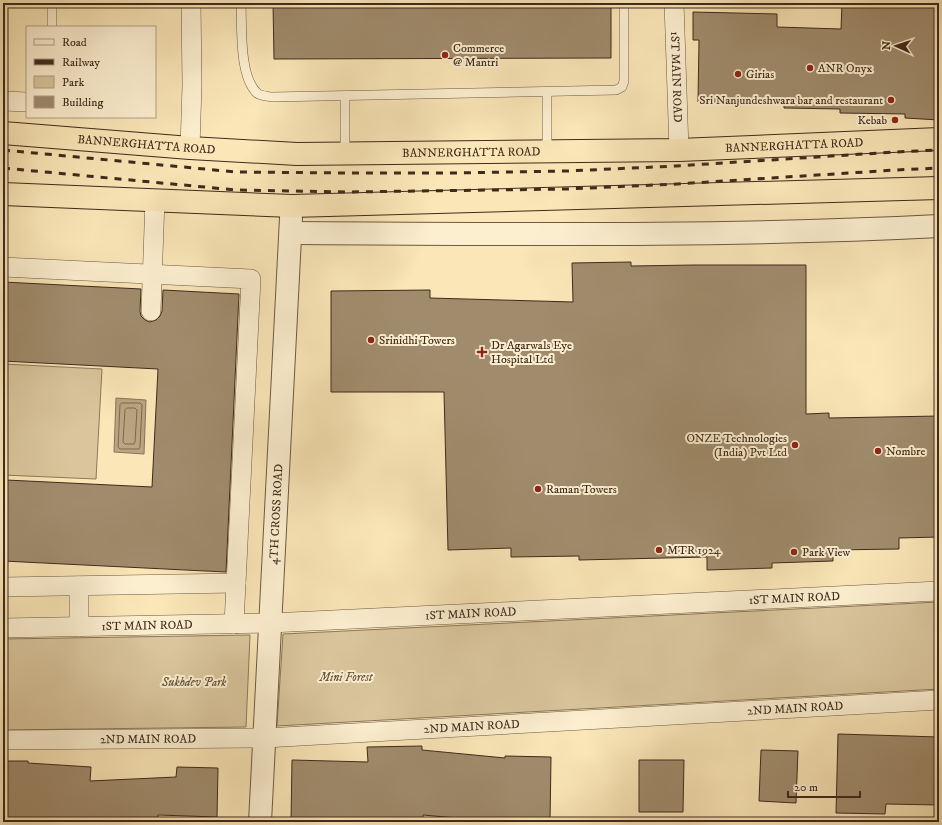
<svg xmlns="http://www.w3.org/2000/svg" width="942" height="825" font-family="'IM FELL DW Pica',serif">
<rect width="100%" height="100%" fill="#fae6b7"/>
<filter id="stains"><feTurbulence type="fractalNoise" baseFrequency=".005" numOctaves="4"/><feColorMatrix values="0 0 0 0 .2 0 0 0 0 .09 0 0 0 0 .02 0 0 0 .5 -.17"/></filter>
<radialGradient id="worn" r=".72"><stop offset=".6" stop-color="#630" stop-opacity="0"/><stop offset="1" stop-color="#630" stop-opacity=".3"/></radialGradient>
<g fill="#dac69d" stroke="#8c785c">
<polygon points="3,364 102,369 96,479 3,475"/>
<polygon points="939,602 939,689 277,726 283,634"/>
<polygon points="250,635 246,727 3,730 3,639"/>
</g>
<polygon fill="#baa682" stroke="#887459" points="116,398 146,400 144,454 114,452"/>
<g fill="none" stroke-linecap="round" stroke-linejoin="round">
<g stroke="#7c684f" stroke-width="1">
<polygon points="122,403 140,403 142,405 140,447 139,449 120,449 118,447 120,405"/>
<polygon points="127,408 135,408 137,410 135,442 134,444 125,444 123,442 125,410"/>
</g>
</g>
<g fill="#a08c6d" stroke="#3e2a1c">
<polygon points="273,3 611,3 611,58 274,59"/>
<polygon points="842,3 889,3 939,6 939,120 905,118 905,114 840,113 840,109 784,108 784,103 698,102 699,40 693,40 693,12 777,14 777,27 841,29"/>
<polygon points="631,262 631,266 694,265 806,265 806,414 829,413 829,418 939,416 939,537 899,538 899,549 833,550 833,561 772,563 772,568 707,570 707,557 579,560 579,556 511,557 511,548 448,550 444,392 331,392 331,291 430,290 430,298 573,302 572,263"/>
<polygon points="3,282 141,289 140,311 141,316 145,320 150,322 156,320 160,316 162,311 163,290 239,294 226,572 3,561 6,480 152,487 158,369 3,361"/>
<polygon points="838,734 939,737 939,805 886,804 885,814 836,813"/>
<polygon points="422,746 422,750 505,758 505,756 551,757 550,822 502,822 423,815 423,822 291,822 292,760 368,762 367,747"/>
<polygon points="761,750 798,751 796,803 759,801"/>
<polygon points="639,760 684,760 683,812 639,812"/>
<polygon points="3,761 28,761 28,763 91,767 90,781 176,777 177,767 218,768 217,817 158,815 158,822 3,822"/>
</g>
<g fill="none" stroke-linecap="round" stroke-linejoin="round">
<defs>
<g id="service">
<polyline points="52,3 52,27"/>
<path d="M241,3c1,24 -2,73 16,90 3,3 10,3 15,4l344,-7 6,-3 2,-6v-78"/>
<polyline points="547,92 547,151"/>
<polyline points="345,96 345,153"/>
</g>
<g id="minor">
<path id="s1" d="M674,3l5,147"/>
<polyline points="3,101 27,102"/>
<polyline points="190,148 192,85 191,3"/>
<polyline points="3,267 251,279 234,624"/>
<polyline points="151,311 155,200"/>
<polyline points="79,586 79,627"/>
<polyline points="3,587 236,583"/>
<path id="s2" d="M3,628l267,-5 669,-32"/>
<path id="s3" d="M3,740l262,-2 674,-38"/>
</g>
<g id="tertiary">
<path d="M291,233c216,1 432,4 648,-7"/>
<path id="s4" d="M260,822l31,-604"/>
</g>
<g id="trunk">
<path id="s5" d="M3,133l187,15 107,6 382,-4 260,-11"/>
<polyline points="3,194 292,206 939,188"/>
</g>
</defs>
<use href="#service" stroke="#6d5943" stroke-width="10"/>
<use href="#minor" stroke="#6d5943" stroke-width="20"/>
<use href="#tertiary" stroke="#6d5943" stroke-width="24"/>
<use href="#trunk" stroke="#3e2a1c" stroke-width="24"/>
<use href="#service" stroke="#fcefd0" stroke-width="9"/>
<use href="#minor" stroke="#fcefd0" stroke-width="19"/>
<use href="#tertiary" stroke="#fcefd0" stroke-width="22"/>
<use href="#trunk" stroke="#fae6b7" stroke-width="22"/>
<g stroke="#3e2a1c" stroke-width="3" stroke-dasharray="7 7" stroke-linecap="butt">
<polyline points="3,150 236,172 346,173 456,173 567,171 676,166 895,152 939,150"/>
<polyline points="3,168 236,190 346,192 567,189 677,184 896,170 939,168"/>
</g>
</g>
<g fill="#8f2418" stroke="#fcefd0" stroke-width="1.5">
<circle cx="445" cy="55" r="4"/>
<circle cx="810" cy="68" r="4"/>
<circle cx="738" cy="74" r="4"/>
<circle cx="891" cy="100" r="4"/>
<circle cx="895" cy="120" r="4"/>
<circle cx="371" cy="340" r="4"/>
<path d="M480 346h4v4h4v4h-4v4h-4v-4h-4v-4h4z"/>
<circle cx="795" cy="445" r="4"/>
<circle cx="878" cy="451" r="4"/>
<circle cx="538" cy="489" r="4"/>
<circle cx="659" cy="550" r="4"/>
<circle cx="794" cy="552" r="4"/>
</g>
<g text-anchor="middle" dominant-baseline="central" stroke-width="4" stroke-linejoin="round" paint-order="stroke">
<g font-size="12" fill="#3e2a1c" stroke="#fcefd0" text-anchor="start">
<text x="453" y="48">Commerce<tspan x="453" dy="14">@ Mantri</tspan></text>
<text x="818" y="68">ANR Onyx</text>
<text x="746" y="74">Girias</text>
<text x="883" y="100" text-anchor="end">Sri Nanjundeshwara bar and restaurant</text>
<text x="887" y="120" text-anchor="end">Kebab</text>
<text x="379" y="340">Srinidhi Towers</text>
<text x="491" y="345">Dr Agarwals Eye<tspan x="491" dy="14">Hospital Ltd</tspan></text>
<text x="787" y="438" text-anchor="end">ONZE Technologies<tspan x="787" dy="14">(India) Pvt Ltd</tspan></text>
<text x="886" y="451">Nombre</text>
<text x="546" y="489">Raman Towers</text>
<text x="667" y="550">MTR 1924</text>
<text x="802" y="552">Park View</text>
</g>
<g font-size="12" fill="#3e2a1c" stroke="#fcefd0">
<text stroke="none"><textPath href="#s1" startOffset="74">1ST MAIN ROAD</textPath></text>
<text stroke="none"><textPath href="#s5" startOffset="144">BANNERGHATTA ROAD</textPath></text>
<text stroke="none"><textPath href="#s5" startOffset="792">BANNERGHATTA ROAD</textPath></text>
<text stroke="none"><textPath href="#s5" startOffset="469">BANNERGHATTA ROAD</textPath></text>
<text stroke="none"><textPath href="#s4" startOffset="308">4TH CROSS ROAD</textPath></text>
<text stroke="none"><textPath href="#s2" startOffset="792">1ST MAIN ROAD</textPath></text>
<text stroke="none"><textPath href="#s2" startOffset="468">1ST MAIN ROAD</textPath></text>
<text stroke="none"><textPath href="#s2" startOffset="144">1ST MAIN ROAD</textPath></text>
<text stroke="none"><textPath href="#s3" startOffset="793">2ND MAIN ROAD</textPath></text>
<text stroke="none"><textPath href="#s3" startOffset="469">2ND MAIN ROAD</textPath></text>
<text stroke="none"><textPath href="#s3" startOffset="145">2ND MAIN ROAD</textPath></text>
</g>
<g font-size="12" font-style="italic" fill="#65513c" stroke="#fcefd0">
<text x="346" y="677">Mini Forest</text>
<text x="194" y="682">Sukhdev Park</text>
</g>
</g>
<rect width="942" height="825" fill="none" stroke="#fae6b7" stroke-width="16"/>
<rect x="4" y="4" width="934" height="817" fill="none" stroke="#3e2a1c" stroke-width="2"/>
<rect x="8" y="8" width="926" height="809" fill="none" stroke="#3e2a1c"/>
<rect x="26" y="26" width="130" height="92" fill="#fcefd0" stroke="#b0a088"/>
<rect x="34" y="39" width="20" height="6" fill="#fcefd0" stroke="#b0a088"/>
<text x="62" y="46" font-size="12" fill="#3e2a1c">Road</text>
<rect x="34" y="59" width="20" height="6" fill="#3e2a1c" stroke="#b0a088"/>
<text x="62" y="66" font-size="12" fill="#3e2a1c">Railway</text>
<rect x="34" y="76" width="20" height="12" fill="#dac69d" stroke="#b0a088"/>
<text x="62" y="86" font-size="12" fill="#3e2a1c">Park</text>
<rect x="34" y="96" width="20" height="12" fill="#a08c6d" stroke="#b0a088"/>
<text x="62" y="106" font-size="12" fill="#3e2a1c">Building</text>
<g transform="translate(896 46) rotate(273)" stroke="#fcefd0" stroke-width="3" paint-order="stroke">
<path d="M0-3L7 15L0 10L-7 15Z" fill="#3e2a1c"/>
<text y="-6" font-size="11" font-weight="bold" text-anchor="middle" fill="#3e2a1c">N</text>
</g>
<path d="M788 791v6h72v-6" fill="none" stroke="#3e2a1c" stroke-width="2"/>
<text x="794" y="791" font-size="12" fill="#3e2a1c" stroke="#fcefd0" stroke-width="3" paint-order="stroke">20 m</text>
<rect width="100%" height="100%" filter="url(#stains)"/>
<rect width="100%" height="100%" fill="url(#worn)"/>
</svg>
